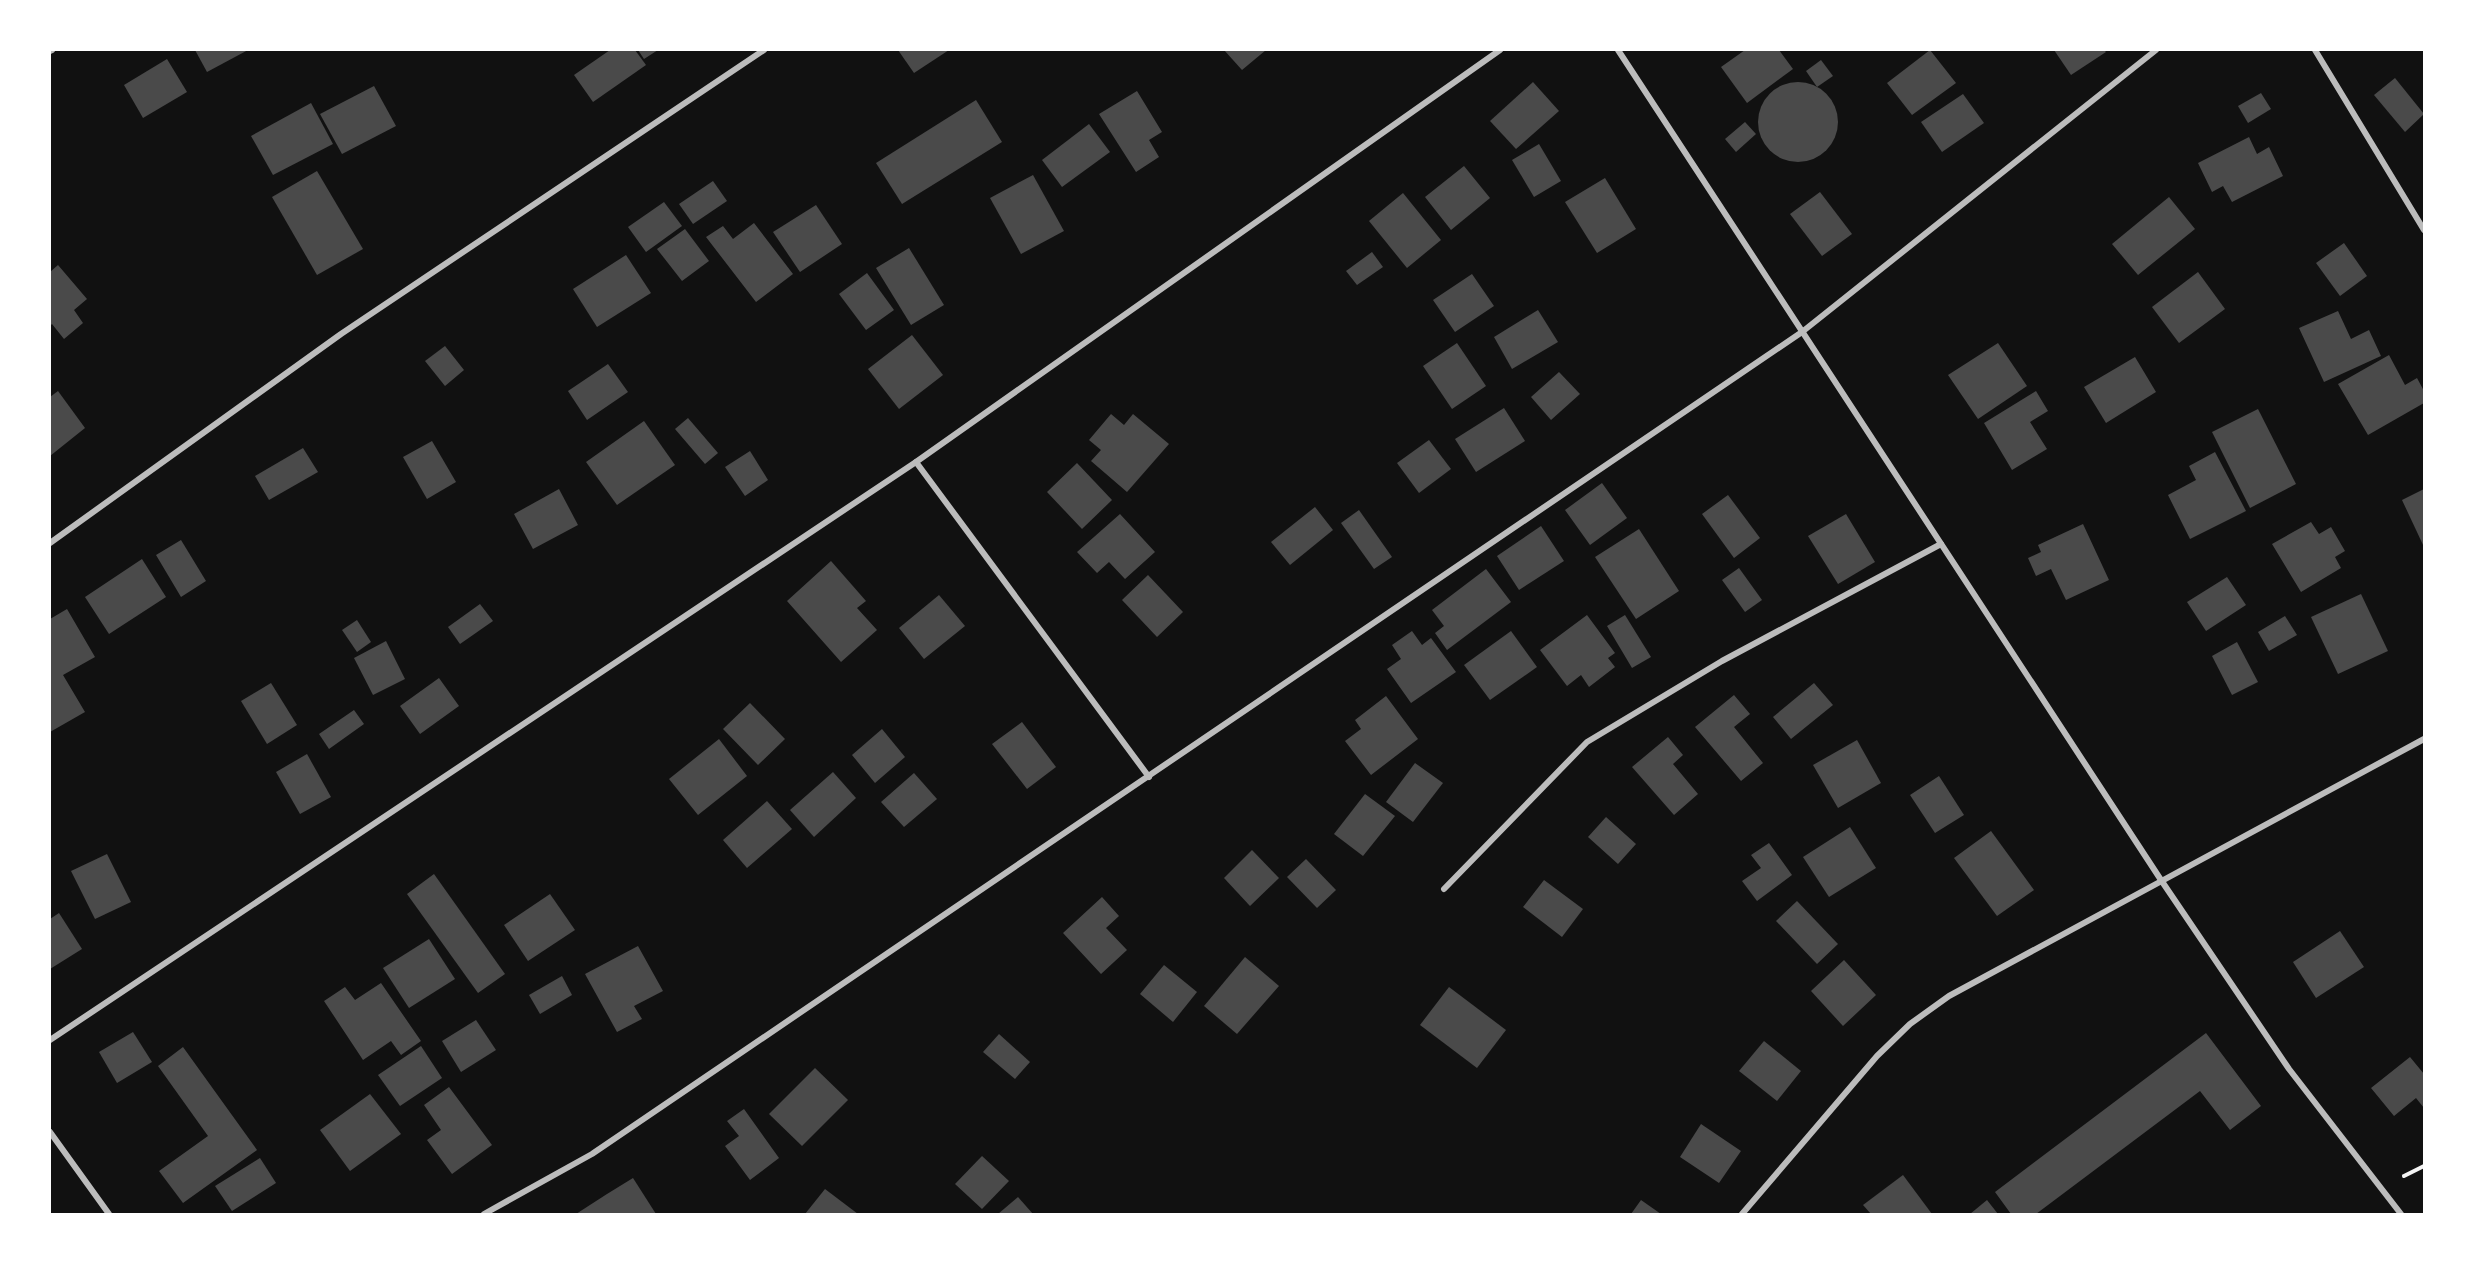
<svg xmlns="http://www.w3.org/2000/svg" width="2474" height="1264" font-family="Arial,sans-serif">
<rect width="100%" height="100%" fill="#111"/>
<g fill="#4a4a4a">
<polygon points="195,50 248,50 207,72"/>
<polygon points="610,50 635,50 646,65 593,102 574,75"/>
<polygon points="638,50 658,50 644,59"/>
<polygon points="898,50 949,50 914,73"/>
<polygon points="1224,50 1266,50 1242,70"/>
<polygon points="1745,50 1779,50 1793,69 1747,103 1721,67"/>
<polygon points="1930,50 1956,83 1912,115 1887,83"/>
<polygon points="2054,50 2104,50 2106,52 2071,75"/>
<polygon points="167,59 187,92 143,118 124,85"/>
<polygon points="1821,60 1833,76 1817,87 1806,71"/>
<polygon points="2395,78 2424,114 2405,132 2374,95"/>
<circle cx="1798" cy="122" r="40"/>
<polygon points="1533,82 1559,111 1516,149 1490,121"/>
<polygon points="374,86 396,126 342,154 320,114"/>
<polygon points="1137,91 1162,132 1149,140 1159,157 1136,172 1099,114"/>
<polygon points="2261,93 2271,109 2248,123 2238,106"/>
<polygon points="1963,94 1984,123 1942,152 1921,122"/>
<polygon points="976,100 1002,142 902,204 876,163"/>
<polygon points="311,103 333,144 273,175 251,136"/>
<polygon points="1745,122 1756,134 1736,152 1725,139"/>
<polygon points="1089,124 1110,152 1062,187 1042,160"/>
<polygon points="2249,137 2257,154 2269,147 2283,176 2232,202 2223,186 2212,192 2198,163"/>
<polygon points="1539,144 1561,181 1534,197 1512,160"/>
<polygon points="1464,166 1490,198 1451,230 1425,197"/>
<polygon points="317,171 363,249 317,275 272,197"/>
<polygon points="1033,175 1064,231 1021,254 990,198"/>
<polygon points="1605,178 1636,229 1597,253 1565,202"/>
<polygon points="713,181 727,201 693,224 679,204"/>
<polygon points="1820,192 1852,234 1822,256 1790,214"/>
<polygon points="1403,193 1441,240 1407,268 1369,221"/>
<polygon points="2169,197 2195,229 2138,275 2112,244"/>
<polygon points="664,202 682,226 646,252 628,227"/>
<polygon points="816,205 842,244 800,272 773,232"/>
<polygon points="754,223 793,274 756,302 706,237 723,226 733,239"/>
<polygon points="685,229 709,261 682,281 657,249"/>
<polygon points="2344,243 2367,276 2340,296 2316,263"/>
<polygon points="909,248 944,305 911,325 876,268"/>
<polygon points="1372,252 1383,267 1357,285 1346,271"/>
<polygon points="626,255 651,293 597,327 573,289"/>
<polygon points="58,265 87,299 74,310 83,323 64,339 52,324 50,326 50,272"/>
<polygon points="2198,272 2225,309 2179,343 2152,307"/>
<polygon points="867,273 894,310 866,330 839,294"/>
<polygon points="1472,274 1494,306 1455,332 1433,300"/>
<polygon points="1538,310 1558,342 1512,369 1494,337"/>
<polygon points="2338,311 2351,339 2369,330 2381,356 2324,382 2299,328"/>
<polygon points="912,335 943,375 899,409 868,369"/>
<polygon points="1457,343 1486,386 1452,409 1423,366"/>
<polygon points="1998,343 2027,386 1978,419 1948,375"/>
<polygon points="445,346 464,370 445,386 425,361"/>
<polygon points="2389,355 2405,385 2417,378 2424,391 2424,403 2368,435 2338,384"/>
<polygon points="2135,357 2156,392 2106,423 2084,387"/>
<polygon points="608,364 628,392 587,420 568,391"/>
<polygon points="1559,372 1580,394 1551,420 1531,397"/>
<polygon points="58,391 85,428 50,456 50,397"/>
<polygon points="2036,391 2048,411 2030,422 2047,449 2012,470 1984,423"/>
<polygon points="1504,408 1525,441 1476,472 1455,439"/>
<polygon points="2258,409 2296,484 2250,508 2212,432"/>
<polygon points="1111,414 1124,425 1133,414 1169,444 1127,492 1091,461 1101,450 1089,440"/>
<polygon points="688,418 718,453 705,464 675,429"/>
<polygon points="644,421 675,465 617,505 586,462"/>
<polygon points="1429,440 1451,469 1419,493 1397,463"/>
<polygon points="432,441 456,482 427,499 403,457"/>
<polygon points="303,448 318,472 269,500 255,476"/>
<polygon points="750,451 768,480 745,496 725,467"/>
<polygon points="2215,452 2246,511 2190,539 2168,495 2196,480 2189,466"/>
<polygon points="1077,463 1112,500 1082,529 1047,492"/>
<polygon points="1602,483 1627,518 1590,545 1565,510"/>
<polygon points="559,489 578,525 533,549 514,514"/>
<polygon points="2424,489 2424,547 2402,500"/>
<polygon points="1728,495 1760,538 1734,558 1702,514"/>
<polygon points="1315,507 1333,530 1290,565 1271,542"/>
<polygon points="1359,510 1392,557 1374,569 1341,523"/>
<polygon points="1120,514 1155,552 1125,579 1109,562 1097,573 1077,552"/>
<polygon points="1846,514 1875,562 1838,584 1808,536"/>
<polygon points="2311,522 2319,534 2331,527 2345,551 2335,557 2341,568 2301,592 2272,544"/>
<polygon points="2083,524 2109,580 2066,600 2051,569 2036,576 2028,558 2041,552 2038,545"/>
<polygon points="1541,526 1564,561 1519,590 1497,556"/>
<polygon points="1639,529 1679,591 1636,619 1595,557"/>
<polygon points="181,540 206,581 181,597 156,555"/>
<polygon points="142,559 166,597 109,634 85,597"/>
<polygon points="831,561 866,601 857,608 877,630 841,662 787,601"/>
<polygon points="1739,568 1762,600 1745,612 1722,580"/>
<polygon points="1486,569 1511,602 1447,650 1435,633 1444,626 1432,610"/>
<polygon points="1148,575 1183,612 1157,637 1122,600"/>
<polygon points="2227,577 2246,605 2206,631 2187,602"/>
<polygon points="2361,594 2388,651 2338,674 2311,617"/>
<polygon points="939,595 965,626 924,659 899,628"/>
<polygon points="480,604 493,621 460,644 448,627"/>
<polygon points="67,609 95,657 63,675 85,712 50,732 50,619"/>
<polygon points="1587,615 1615,653 1608,658 1615,667 1589,687 1581,675 1567,686 1540,650"/>
<polygon points="1625,615 1651,657 1632,668 1607,626"/>
<polygon points="2285,616 2297,635 2269,651 2258,632"/>
<polygon points="357,620 371,642 357,652 342,630"/>
<polygon points="1412,631 1422,645 1431,638 1456,672 1411,703 1387,669 1401,659 1392,645"/>
<polygon points="1511,631 1537,667 1490,700 1464,665"/>
<polygon points="386,641 405,679 373,695 354,658"/>
<polygon points="2237,642 2258,682 2232,695 2212,656"/>
<polygon points="439,678 459,706 420,734 400,706"/>
<polygon points="271,683 297,725 267,744 241,701"/>
<polygon points="1814,683 1833,705 1791,739 1773,717"/>
<polygon points="1734,695 1750,714 1734,727 1763,763 1741,781 1695,727"/>
<polygon points="1386,696 1418,739 1371,775 1345,741 1361,729 1355,720"/>
<polygon points="750,703 785,739 758,765 723,729"/>
<polygon points="354,710 364,724 329,749 319,734"/>
<polygon points="1022,722 1056,767 1027,789 992,744"/>
<polygon points="882,729 905,757 875,783 852,755"/>
<polygon points="1668,737 1683,755 1673,764 1698,794 1674,815 1632,767"/>
<polygon points="719,739 747,776 698,815 669,779"/>
<polygon points="1857,740 1881,783 1838,808 1813,765"/>
<polygon points="307,754 331,797 300,814 276,772"/>
<polygon points="1415,763 1443,783 1413,822 1386,802"/>
<polygon points="833,772 856,798 814,837 790,810"/>
<polygon points="914,773 937,799 904,827 881,802"/>
<polygon points="1939,776 1964,815 1935,833 1910,795"/>
<polygon points="1365,794 1395,816 1363,856 1334,834"/>
<polygon points="767,801 792,829 747,868 723,840"/>
<polygon points="1606,817 1636,844 1618,864 1588,837"/>
<polygon points="1850,827 1876,868 1829,897 1803,857"/>
<polygon points="1991,831 2034,890 1997,916 1954,858"/>
<polygon points="1769,843 1792,875 1757,901 1742,881 1761,868 1751,855"/>
<polygon points="1252,850 1279,878 1250,906 1224,878"/>
<polygon points="107,854 131,902 95,919 71,871"/>
<polygon points="1306,859 1336,890 1317,908 1287,877"/>
<polygon points="434,874 505,974 478,993 407,894"/>
<polygon points="1544,880 1583,909 1562,937 1523,907"/>
<polygon points="550,894 575,930 528,961 504,925"/>
<polygon points="1102,897 1119,916 1106,928 1127,950 1101,974 1063,933"/>
<polygon points="1797,901 1838,944 1817,964 1776,921"/>
<polygon points="59,913 82,949 50,969 50,919"/>
<polygon points="2340,931 2364,967 2316,998 2293,962"/>
<polygon points="429,939 455,979 409,1008 383,968"/>
<polygon points="638,946 663,991 634,1006 642,1019 617,1032 585,974"/>
<polygon points="1245,957 1279,986 1237,1034 1204,1006"/>
<polygon points="1844,960 1876,995 1843,1026 1811,991"/>
<polygon points="1164,965 1197,992 1173,1022 1140,994"/>
<polygon points="562,976 572,995 540,1014 529,995"/>
<polygon points="381,983 421,1041 401,1055 391,1041 363,1060 324,1001 345,987 355,1000"/>
<polygon points="1449,987 1506,1030 1477,1068 1420,1025"/>
<polygon points="476,1020 496,1050 461,1072 442,1041"/>
<polygon points="133,1032 152,1062 117,1083 99,1052"/>
<polygon points="2206,1033 2261,1106 2230,1130 2200,1091 2036,1214 2011,1214 1995,1192"/>
<polygon points="999,1034 1030,1062 1015,1079 983,1052"/>
<polygon points="1764,1041 1801,1071 1777,1101 1739,1071"/>
<polygon points="421,1046 442,1078 400,1106 378,1075"/>
<polygon points="183,1047 257,1150 183,1203 159,1171 208,1136 158,1066"/>
<polygon points="2410,1057 2424,1074 2424,1108 2416,1098 2394,1116 2371,1088"/>
<polygon points="815,1068 848,1100 802,1146 769,1114"/>
<polygon points="449,1087 492,1145 452,1174 427,1140 441,1130 424,1105"/>
<polygon points="370,1094 401,1134 350,1171 320,1130"/>
<polygon points="744,1109 779,1158 750,1180 725,1146 739,1136 727,1121"/>
<polygon points="1701,1124 1741,1151 1719,1183 1680,1157"/>
<polygon points="982,1156 1009,1181 982,1209 955,1184"/>
<polygon points="260,1158 276,1183 232,1211 215,1186"/>
<polygon points="1903,1175 1932,1214 1871,1214 1863,1205"/>
<polygon points="633,1178 656,1214 576,1214 607,1194"/>
<polygon points="825,1189 858,1214 805,1214"/>
<polygon points="1018,1197 1033,1214 998,1214"/>
<polygon points="1641,1200 1661,1214 1631,1214"/>
<polygon points="1987,1200 1998,1214 1970,1214"/>
</g>
<g fill="none" stroke-linecap="round" stroke-linejoin="round">
<polyline stroke="#f5f5f5" stroke-width="4" points="2404,1176 2424,1166"/>
<g stroke="#bcbcbc" stroke-width="6">
<polyline points="1618,50 2161,880 2289,1069 2401,1214"/>
<polyline points="2315,50 2424,230"/>
<polyline points="50,51 52,50"/>
<polyline points="916,462 1149,777"/>
<polyline points="50,543 341,334 764,50"/>
<polyline points="1444,889 1587,742 1722,661 1941,544"/>
<polyline points="50,1040 916,462 1500,50"/>
<polyline points="50,1132 109,1214"/>
<polyline points="484,1214 592,1154 1802,332 2156,50"/>
<polyline points="1742,1214 1877,1056 1910,1024 1949,996 2424,739"/>
</g>
</g>
<rect width="2474" height="1264" fill="none" stroke="#ffffff" stroke-width="102"/>
</svg>
